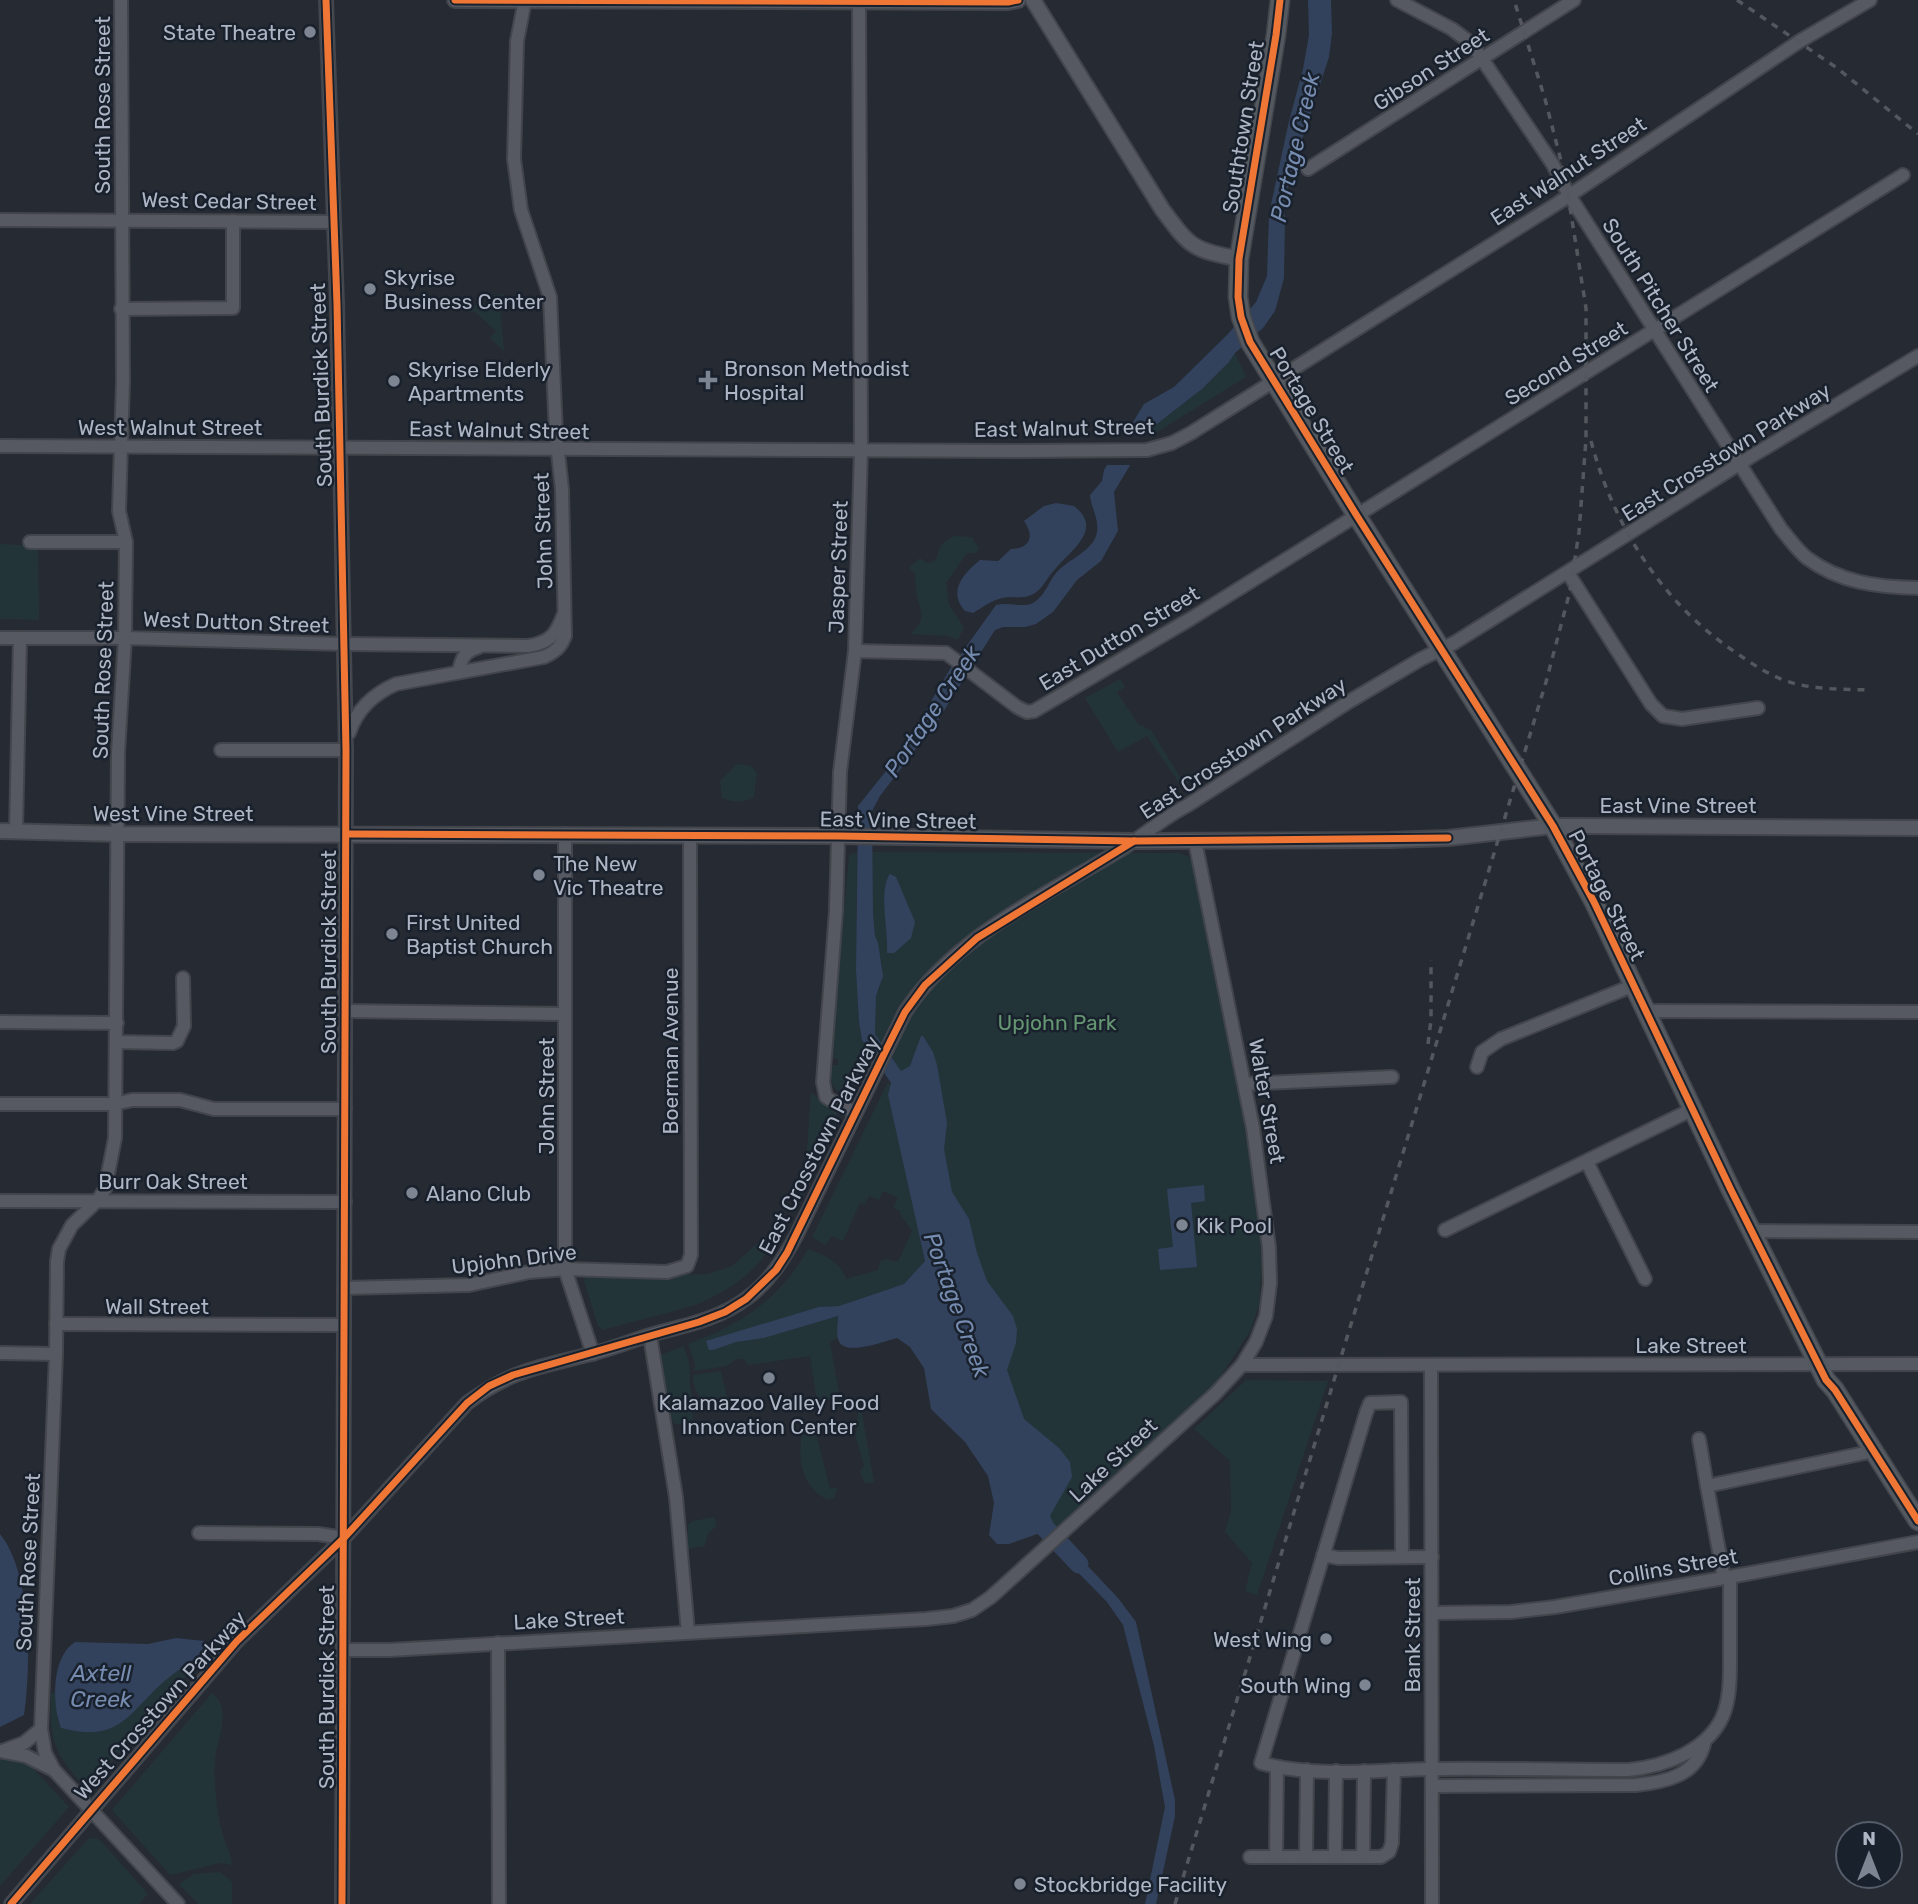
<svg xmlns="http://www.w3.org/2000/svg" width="1918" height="1904" font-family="Rubik,sans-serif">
<rect width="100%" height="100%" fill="#262a32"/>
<g fill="#233439">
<polygon points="505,294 499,299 504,351 491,339 491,336 496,331 474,311 471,313 466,311 466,305 491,304 494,295"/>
<path d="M1235,353l11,24 -89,55 -7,1 3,-6c29,-23 62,-44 82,-74z"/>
<path d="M954,536l18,1 7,12 -3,4h-9l-21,30 3,22 15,22 -6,13 -10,-4 -38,-2c20,-15 8,-26 6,-43 -1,-6 0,-12 -1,-18l-6,-5 11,-10 7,5c12,-1 9,-7 13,-16 3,-5 9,-8 14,-11z"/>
<polygon points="0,544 38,546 39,620 0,619"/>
<polygon points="1120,679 1125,687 1117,692 1138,724 1151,730 1183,782 1189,779 1191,781 1182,787 1147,736 1118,752 1085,698"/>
<path d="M737,764l14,2 6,7 -3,24c-10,6 -20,6 -32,1l-2,-17z"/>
<polygon points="872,852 1180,853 1189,857 1194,866 1252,1161 1262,1262 1259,1305 1251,1330 1212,1389 1057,1530 1049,1526 1023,1451 901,1072 875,1034 876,996 880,987 882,964 875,936 873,913"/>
<path d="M853,853h4l-1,117 3,52 3,18 7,9 -1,3 2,4c-6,12 -14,43 -31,35 -11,-5 -8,-16 -9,-26h8v-6l-7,-1 18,-203z"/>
<path d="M888,1082l3,4 -3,9 37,166 -21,23 -66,22 -19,1 -107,43 24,-8 28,-4 74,-22 -1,23 -7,3 10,56 -23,4 -7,-46 -62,9 -4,-6h-7l-10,7 -33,5 1,-8 -7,-19c53,-19 92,-45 120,-95 15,5 34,14 38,30l32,-9 2,-9 6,-2 12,3 14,-31 -12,-17v-3l-7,-3 5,-10 -15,-7 -4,9 -10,-4 -4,8 -5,-1 -17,38 -11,-5 -7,9 -13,-8z"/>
<polygon points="811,1092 835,1112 839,1118 798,1205 806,1163"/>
<path d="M770,1240l3,4c-19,30 -45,47 -77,61l-93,25 -5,-4 -14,-45 1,-4 123,-3 24,-8 28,-25z"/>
<path d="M684,1346c1,5 4,11 5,17 3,18 -4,35 16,46l-13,5 1,9 -18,1 -5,-6 -10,-63z"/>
<path d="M721,1371l8,35c-21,1 -36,-7 -36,-31z"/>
<polygon points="1246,1380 1328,1381 1257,1595 1245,1591 1252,1563 1225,1532 1231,1511 1230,1461 1194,1429"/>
<polygon points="861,1408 874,1482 864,1483 860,1471 864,1466 856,1437 858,1410"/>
<path d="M813,1425l6,2 -3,6 14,56 8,-2 -4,11 -6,2c-26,-12 -32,-43 -25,-69z"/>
<polygon points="715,1517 716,1527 708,1533 705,1546 687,1549 688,1525 692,1521"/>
<path d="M209,1650l-116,133 -6,-3 -5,4c-31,-35 -32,-46 -31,-91l6,-1v26l4,10c55,14 64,-9 98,-42 14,-14 33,-25 50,-36z"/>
<path d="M212,1693c21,15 5,46 3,66 -2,20 2,56 8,76 3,11 8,18 9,30l-12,-2 -50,12 -58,-65z"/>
<polygon points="0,1757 18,1757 29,1764 69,1807 0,1886"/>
<polygon points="95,1838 100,1840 148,1894 139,1904 30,1904 88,1839"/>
<polygon points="220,1872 232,1882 232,1904 198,1904 179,1884 194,1874"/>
</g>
<g fill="#32425d">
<path d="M1308,0h23l1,33 -3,24 -36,110 -10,42 2,9 -1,60 -9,33 -12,17 -28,25 -6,9 -27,27 -49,38 -39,65 4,39 -17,30 -24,19 -24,32 -17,12 -11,3h-22l-8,3 -57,90 -58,76 -8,15 1,102 2,23 3,7 5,33 -7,20 -1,38 26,37 9,-5 11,-30h2l10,16 4,13 10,58 -3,26 8,43 17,27 8,34 10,28 26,35 4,13 -1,14 -9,27 17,49 35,29 11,14 2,15 -25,44 5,6 -9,9 -3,-3 -31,11h-12l-8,-9 5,-32 -6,-27 -23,-34 -34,-33 -7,-41 -14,-21 -13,-9c-13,3 -54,20 -59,1 -2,-6 0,-16 0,-23l-74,22 -28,4 -23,8h-4l-3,-9 113,-34 20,-1 65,-22 21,-23 -37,-166 3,-12 -29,-43 -3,-18 -3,-52 2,-164 44,-55 48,-82 46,-64c13,-3 27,3 37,-2 12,-7 15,-20 23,-30 12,-14 38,-22 41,-41 2,-14 -6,-24 -7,-37l12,-14 2,-11 40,-66 30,-17 53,-52 29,-33 11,-26 2,-62 20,-93 14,-52 6,-34z"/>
<path d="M1056,503l18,3c30,23 -3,44 -18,62 -8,8 -12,19 -21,25 -11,7 -21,3 -32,5 -11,2 -20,9 -30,15l-8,-2c-18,-20 -1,-38 15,-51l18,1 13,-12c19,0 24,-13 13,-28l20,-15z"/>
<path d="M890,874l6,3 19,45 -4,16 -17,15h-7c2,-21 -9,-63 3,-79z"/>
<polygon points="1204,1185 1205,1201 1191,1203 1197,1267 1160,1270 1158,1249 1173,1247 1167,1189"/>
<path d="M0,1534c32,40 31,132 24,181l-24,12z"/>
<polygon points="1066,1543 1118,1598 1136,1622 1175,1800 1175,1816 1156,1904 1145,1904 1165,1807 1154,1746 1123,1625 1107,1602 1057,1551"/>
<path d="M176,1638l28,3 5,9c-17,11 -35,22 -50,36 -34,33 -43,56 -98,42 -9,-24 -10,-71 14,-86l73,2z"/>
</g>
<polygon fill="#262a32" points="1150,434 1132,465 1105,465 1123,435"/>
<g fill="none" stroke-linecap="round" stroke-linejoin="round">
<polyline stroke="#32425d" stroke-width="19" points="1036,1508 1045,1528 1079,1564"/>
<defs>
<g id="minor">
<polyline points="121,0 123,381 119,511 126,542 125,638 118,753 115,1138 105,1189 98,1200 72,1225 59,1249 57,1261 56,1354 41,1729 45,1753 54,1770 178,1904"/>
<polyline points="326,0 337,304 346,750 342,1904"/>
<path d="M1397,0l55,29 20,15 80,119 17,32 212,334c8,9 16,21 26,29 33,25 71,29 111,30"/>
<polyline points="1308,169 1574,0"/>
<polyline points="0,220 333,222"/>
<polyline points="121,309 233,308 233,221"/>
<polyline points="0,446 1019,451 1147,450 1172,443 1191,433 1558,203 1800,41 1870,0"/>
<polyline points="30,542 126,542"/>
<polyline points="1568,573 1651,704 1663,716 1682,719 1758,708"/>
<path d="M0,638h125l219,6 184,2c21,-3 28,-11 35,-30"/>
<polyline points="855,651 946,653 1017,707 1027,712 1034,711 1192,618 1903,175"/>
<path d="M459,672c2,-14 6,-21 20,-25"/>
<path d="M349,733c8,-24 24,-39 47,-49l148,-27c11,-5 17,-10 21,-21l-3,-147 -6,-55 -6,-137 -29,-87 -7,-51 3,-118 8,-41"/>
<polyline points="221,750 346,750"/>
<polyline points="16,832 20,638"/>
<polyline points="565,834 565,1269 593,1354"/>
<polyline points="1195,841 1253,1128 1269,1247 1270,1283 1266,1316 1256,1342 1242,1365"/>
<polyline points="346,1011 565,1014"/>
<polyline points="1645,1011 1918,1012"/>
<polyline points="0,1022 117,1023"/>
<polyline points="116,1042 173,1043 177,1041 184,1026 183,978"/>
<polyline points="1477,1067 1482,1052 1501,1039 1632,986"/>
<polyline points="1245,1084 1392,1077"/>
<polyline points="0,1104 115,1104 132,1100 180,1100 214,1109 345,1109"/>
<polyline points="856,1112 840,1106 826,1097 823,1082 836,911 840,772 855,651 861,450 859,3"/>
<polyline points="1587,1162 1645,1279"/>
<polyline points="0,1201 345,1202"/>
<polyline points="1445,1230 1693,1109"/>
<polyline points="1752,1231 1918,1232"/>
<polyline points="344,1288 469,1285 529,1272 565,1269 667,1272 687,1266 691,1255 690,835"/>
<polyline points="56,1324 343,1325"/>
<polyline points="650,1336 676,1497 688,1632"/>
<polyline points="0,1353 56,1354"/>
<polyline points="1431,1365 1432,1904"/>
<polyline points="1699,1439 1707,1486"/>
<polyline points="199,1533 318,1534 344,1538"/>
<polyline points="1323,1555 1338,1558 1432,1557"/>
<path d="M1402,1557l-1,-155 -31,1 -4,10 -105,350c55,15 113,7 169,6 66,-1 132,1 198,1 20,-2 38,-6 57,-16 47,-25 45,-58 45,-106 0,-24 0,-47 0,-71"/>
<polyline points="1724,1578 1707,1486 1874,1451"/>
<polyline points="1432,1613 1511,1612 1555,1607 1724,1578 1918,1542"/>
<polyline points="498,1643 499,1904"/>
<polyline points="344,1650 390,1650 926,1619 953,1616 972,1610 991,1597 1215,1394 1242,1365 1918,1364"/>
<polyline points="5,1750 24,1743 41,1729"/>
<polyline points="0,1751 26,1756 54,1770"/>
<path d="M1432,1786l204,-1c29,-3 60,-9 68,-41"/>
<polyline points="1250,1857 1381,1857 1389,1852 1392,1843 1394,1770"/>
<polyline points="1276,1857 1277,1767"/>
<polyline points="1306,1857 1307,1770"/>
<polyline points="1335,1857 1336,1771"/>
<polyline points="1363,1857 1364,1771"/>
<path d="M11,1904l226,-263 107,-103 123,-135c44,-33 73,-36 124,-49 22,-5 44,-15 66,-21 31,-8 64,-15 90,-35 22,-16 36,-38 49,-62l109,-224c49,-75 137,-115 212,-160 25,-15 46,-34 71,-47l162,-104 71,-42 33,-16 298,-187 166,-100"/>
</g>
<g id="tertiary">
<polyline points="455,0 1008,2 1018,0"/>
<path d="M1033,0l129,209c29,39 29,40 77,50"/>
<polyline points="0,831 119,834 838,836 1134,841 1390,840 1448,838 1553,826 1579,826 1918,828"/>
</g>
<polyline id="secondary" points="1280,0 1276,35 1239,259 1238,297 1241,317 1250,342 1357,516 1553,826 1594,902 1731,1190 1826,1380 1835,1390 1918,1521"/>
</defs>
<use href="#minor" stroke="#42454b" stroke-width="16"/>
<use href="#tertiary" stroke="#42454b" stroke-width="18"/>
<use href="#secondary" stroke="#42454b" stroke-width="21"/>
<use href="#minor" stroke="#565961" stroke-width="12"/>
<use href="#tertiary" stroke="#565961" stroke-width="14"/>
<use href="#secondary" stroke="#54585f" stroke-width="18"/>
<g stroke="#54585e" stroke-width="3.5" stroke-dasharray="7 7" stroke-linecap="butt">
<polyline points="1737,0 1837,68 1918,134"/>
<path d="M1591,441c22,84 71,162 144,211 16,11 32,22 51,29 27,9 56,8 84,9"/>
<polyline points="1428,1044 1431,1020 1431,960"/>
<polyline points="1175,1904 1546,682 1570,591 1579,532 1586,439 1586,308 1565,176 1545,99 1514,0"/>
</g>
<defs>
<g id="cycleway">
<polyline points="326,0 337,304 346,750 342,1904"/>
<polyline points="455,0 1008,2 1018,0"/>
<polyline points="1280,0 1276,35 1239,259 1238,297 1241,317 1250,342 1357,516 1553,826 1594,902 1731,1190 1826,1380 1835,1390 1918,1521"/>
<polyline points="347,834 838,836 1134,841 1448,838"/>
<polyline points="11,1904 237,1641 344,1538 467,1403 489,1386 513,1375 699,1322 725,1312 746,1299 776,1270 787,1253 887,1048 905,1012 925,985 977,938 1134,841"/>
</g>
</defs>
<use href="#cycleway" stroke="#19212d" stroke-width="11"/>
<use href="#cycleway" stroke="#f07635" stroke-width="7"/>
</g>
<g fill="#7e8592" stroke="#19212d" stroke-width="2.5">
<circle cx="310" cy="32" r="7"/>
<circle cx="370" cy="289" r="7"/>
<path d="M704.5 369.5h7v7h7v7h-7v7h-7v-7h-7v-7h7z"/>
<circle cx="394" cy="381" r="7"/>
<circle cx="539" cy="875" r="7"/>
<circle cx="392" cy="934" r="7"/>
<circle cx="412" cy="1193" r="7"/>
<circle cx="1182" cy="1225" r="7"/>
<circle cx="769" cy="1378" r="7"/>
<circle cx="1326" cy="1639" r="7"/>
<circle cx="1365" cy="1685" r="7"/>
<circle cx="1020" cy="1884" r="7"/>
</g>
<g text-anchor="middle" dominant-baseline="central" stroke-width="5" stroke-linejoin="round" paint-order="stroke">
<g font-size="21" fill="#aeb6c5" stroke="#19212d" text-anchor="start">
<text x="296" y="32" text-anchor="end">State Theatre</text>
<text x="384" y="277">Skyrise<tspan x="384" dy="24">Business Center</tspan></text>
<text x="724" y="368">Bronson Methodist<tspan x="724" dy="24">Hospital</tspan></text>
<text x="408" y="369">Skyrise Elderly<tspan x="408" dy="24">Apartments</tspan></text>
<text x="553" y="863">The New<tspan x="553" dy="24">Vic Theatre</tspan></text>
<text x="406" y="922">First United<tspan x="406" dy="24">Baptist Church</tspan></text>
<text x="426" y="1193">Alano Club</text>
<text x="1196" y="1225">Kik Pool</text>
<text x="769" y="1402" text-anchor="middle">Kalamazoo Valley Food<tspan x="769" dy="24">Innovation Center</tspan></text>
<text x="1312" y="1639" text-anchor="end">West Wing</text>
<text x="1351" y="1685" text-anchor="end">South Wing</text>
<text x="1034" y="1884">Stockbridge Facility</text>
</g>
<g font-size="21" fill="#aeb6c5" stroke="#19212d">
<text transform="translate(1431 69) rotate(-33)">Gibson Street</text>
<text transform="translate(102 105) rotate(-90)">South Rose Street</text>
<text transform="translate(1243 127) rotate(-81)">Southtown Street</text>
<text transform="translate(1568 171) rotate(-33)">East Walnut Street</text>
<text transform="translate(229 201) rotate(1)">West Cedar Street</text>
<text transform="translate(1661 305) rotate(58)">South Pitcher Street</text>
<text transform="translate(1566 363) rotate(-32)">Second Street</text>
<text transform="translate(321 385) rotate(-92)">South Burdick Street</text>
<text transform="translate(1312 410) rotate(59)">Portage Street</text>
<text x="170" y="427">West Walnut Street</text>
<text transform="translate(1064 428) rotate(-1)">East Walnut Street</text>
<text transform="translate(499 430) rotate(1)">East Walnut Street</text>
<text transform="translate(1726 452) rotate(-32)">East Crosstown Parkway</text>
<text transform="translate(543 531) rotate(-92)">John Street</text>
<text transform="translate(838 567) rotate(-88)">Jasper Street</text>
<text transform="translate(236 622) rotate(2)">West Dutton Street</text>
<text transform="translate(1119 638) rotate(-31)">East Dutton Street</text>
<text transform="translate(103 670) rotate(-88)">South Rose Street</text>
<text transform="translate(1243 748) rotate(-33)">East Crosstown Parkway</text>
<text x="1678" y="805">East Vine Street</text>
<text x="173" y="813">West Vine Street</text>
<text transform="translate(898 820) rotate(1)">East Vine Street</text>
<text transform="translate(1607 895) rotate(63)">Portage Street</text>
<text transform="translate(328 952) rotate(-90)">South Burdick Street</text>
<text transform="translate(670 1051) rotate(-90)">Boerman Avenue</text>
<text transform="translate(546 1096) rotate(-90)">John Street</text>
<text transform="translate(1267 1101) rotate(80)">Walter Street</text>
<text transform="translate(819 1145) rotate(-63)">East Crosstown Parkway</text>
<text x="173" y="1181">Burr Oak Street</text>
<text transform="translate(514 1259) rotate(-7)">Upjohn Drive</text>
<text x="157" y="1306">Wall Street</text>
<text x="1691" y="1345">Lake Street</text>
<text transform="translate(1113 1460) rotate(-43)">Lake Street</text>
<text transform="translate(28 1562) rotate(-87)">South Rose Street</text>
<text transform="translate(1673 1567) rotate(-10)">Collins Street</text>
<text transform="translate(569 1619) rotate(-3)">Lake Street</text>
<text transform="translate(1412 1635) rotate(-90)">Bank Street</text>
<text transform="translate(326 1687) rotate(-90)">South Burdick Street</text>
<text transform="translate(160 1705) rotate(-48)">West Crosstown Parkway</text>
</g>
<g font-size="21" fill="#659672" stroke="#19212d">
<text x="1057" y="1022">Upjohn Park</text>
</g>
<g font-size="23" font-style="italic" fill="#758baf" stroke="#19212d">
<text transform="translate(1295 147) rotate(-77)">Portage Creek</text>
<text transform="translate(932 711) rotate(-56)">Portage Creek</text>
<text transform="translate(957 1305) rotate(70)">Portage Creek</text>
<text x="101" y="1673">Axtell<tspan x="101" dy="26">Creek</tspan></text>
</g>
</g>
<g transform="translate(1869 1855)"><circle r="33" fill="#19212d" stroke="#555d6a" stroke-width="2"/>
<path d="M0-5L12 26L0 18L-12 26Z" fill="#7e8592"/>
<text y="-10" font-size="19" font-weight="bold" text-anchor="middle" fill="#aeb6c5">N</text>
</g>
</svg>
